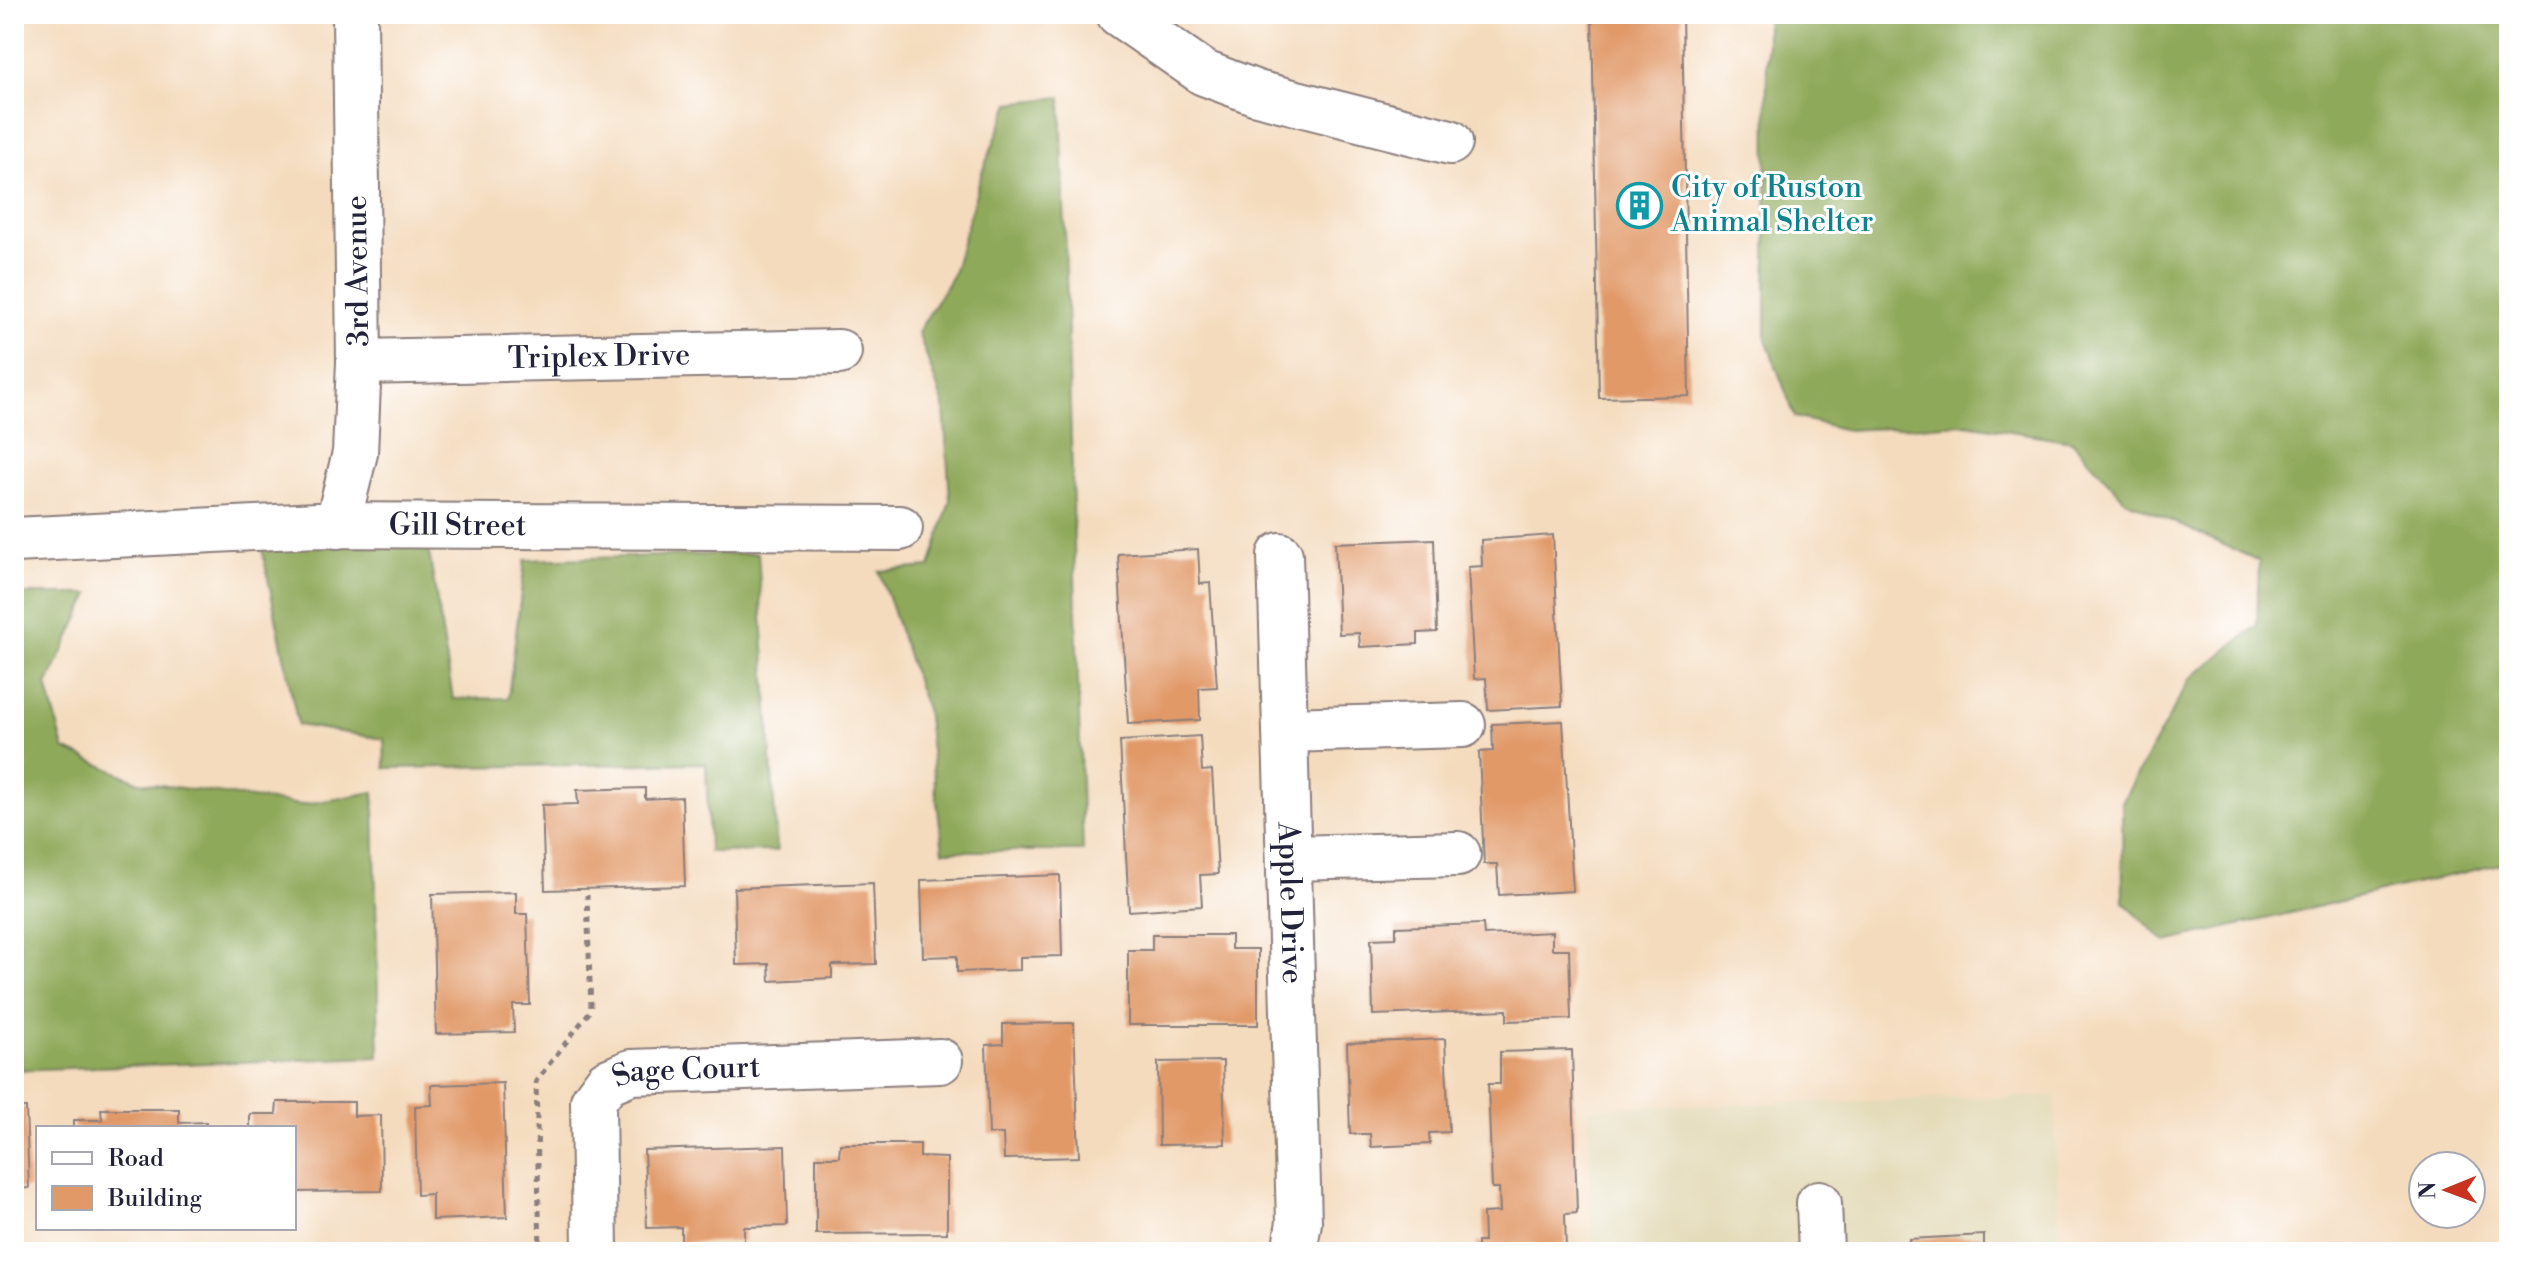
<svg xmlns="http://www.w3.org/2000/svg" width="2523" height="1266" font-family="'Libre Bodoni',serif">
<rect width="100%" height="100%" fill="#fff"/>
<filter id="ink" filterUnits="userSpaceOnUse"><feTurbulence type="fractalNoise" baseFrequency=".0125" numOctaves="2"/><feDisplacementMap in="SourceGraphic" scale="16" xChannelSelector="R" yChannelSelector="G"/><feConvolveMatrix kernelMatrix="1 2 1 2 8 2 1 2 1" color-interpolation-filters="sRGB"/></filter>
<filter id="wash" filterUnits="userSpaceOnUse"><feTurbulence type="fractalNoise" baseFrequency=".006" numOctaves="4" result="noise"/><feDisplacementMap in="SourceGraphic" scale="32" xChannelSelector="R" yChannelSelector="G"/><feGaussianBlur stdDeviation="1.8" result="paint"/><feColorMatrix in="noise" values="0 0 0 0 0 0 0 0 0 0 0 0 0 0 0 0 0 1.4 0 .05"/><feComposite in="paint" operator="in"/></filter>
<g filter="url(#wash)">
<rect width="100%" height="100%" fill="#f4dbbe"/>
<polygon fill="#e4dbba" points="2054,1096 2060,1252 1593,1252 1588,1108"/>
<g fill="#8fa95a" stroke="#58664a" stroke-width="2">
<polygon points="1767,14 2509,14 2509,862 2166,942 2123,902 2122,802 2190,679 2257,626 2259,561 2125,500 2072,441 1967,424 1846,430 1795,417 1766,339"/>
<polygon points="1061,97 1083,851 943,851 926,709 879,571 930,567 950,501 944,406 918,332 953,274 982,172 1010,103"/>
<polygon points="261,544 428,546 453,699 508,698 525,560 758,553 777,851 709,852 706,763 385,768 384,739 298,725"/>
<polygon points="16,594 90,594 47,685 64,749 139,782 301,805 374,792 379,1057 14,1070"/>
</g>
<g id="blocks">
<g fill="#e19968">
<polygon points="1592,14 1682,14 1689,396 1599,398"/>
<polygon points="1553,535 1562,706 1488,710 1486,678 1474,679 1468,567 1482,566 1481,540"/>
<polygon points="1434,539 1437,632 1418,633 1418,644 1360,647 1359,633 1339,634 1335,543"/>
<polygon points="1198,549 1200,584 1210,583 1217,687 1199,688 1200,720 1128,724 1118,554"/>
<polygon points="1563,721 1573,891 1499,895 1497,864 1484,864 1479,752 1493,751 1492,724"/>
<polygon points="1200,736 1202,771 1212,770 1218,874 1200,875 1202,906 1129,911 1120,741"/>
<polygon points="645,788 645,799 682,797 685,886 545,890 542,805 578,804 577,790"/>
<polygon points="1060,875 1062,956 1020,957 1020,970 957,972 957,956 923,957 921,880"/>
<polygon points="873,883 876,964 832,965 832,978 770,981 769,964 736,965 734,888"/>
<polygon points="516,892 516,914 527,914 530,1005 513,1005 514,1032 436,1034 432,894"/>
<polygon points="1483,924 1484,935 1552,932 1552,949 1569,949 1571,1019 1507,1021 1507,1010 1373,1015 1371,939 1396,938 1396,927"/>
<polygon points="1152,935 1231,935 1231,949 1258,949 1258,1025 1128,1025 1128,950 1152,950"/>
<polygon points="1074,1023 1079,1157 1004,1159 1003,1134 989,1134 986,1045 1003,1044 1003,1024"/>
<polygon points="1445,1039 1449,1132 1429,1133 1430,1144 1371,1147 1370,1134 1350,1134 1347,1043"/>
<polygon points="1572,1050 1577,1213 1565,1214 1566,1252 1477,1252 1477,1242 1484,1242 1483,1213 1500,1212 1499,1188 1492,1188 1488,1084 1500,1084 1500,1052"/>
<polygon points="1223,1061 1225,1144 1159,1145 1158,1062"/>
<polygon points="503,1083 507,1217 432,1220 432,1194 417,1195 415,1106 432,1105 431,1085"/>
<polygon points="277,1102 354,1102 354,1116 381,1115 382,1191 294,1192 294,1128 250,1128 250,1114 276,1114"/>
<polygon points="14,1108 26,1108 29,1188 14,1189"/>
<polygon points="101,1109 179,1109 179,1123 206,1122 206,1128 74,1128 74,1120 102,1120"/>
<polygon points="840,1144 920,1144 920,1157 947,1158 947,1233 816,1234 816,1157 839,1157"/>
<polygon points="785,1146 787,1226 744,1227 744,1241 681,1243 681,1227 647,1228 644,1150"/>
<polygon points="1984,1235 1984,1252 1909,1252 1909,1239"/>
</g>
</g>
</g>
<g filter="url(#ink)">
<use href="#blocks" fill-opacity="0" stroke="#8b7e7c" stroke-width="2"/>
<g fill="none" stroke-linecap="round" stroke-linejoin="round">
<defs>
<g id="minor">
<polyline points="1119,14 1204,73 1257,93 1450,142"/>
<path id="s1" d="M359,362l480,-10"/>
<polyline points="337,526 355,453 359,362 355,14"/>
<path id="s2" d="M14,540l303,-15 583,3"/>
<path id="s3" d="M1280,555l19,667 -5,30"/>
<polyline points="1285,730 1463,725"/>
<polyline points="1289,858 1458,854"/>
<polyline points="1819,1203 1821,1252"/>
<path id="s4" d="M595,1252l-2,-151 14,-19 24,-10 309,-11"/>
</g>
</defs>
<use href="#minor" stroke="#8b7e7c" stroke-width="48"/>
<polyline stroke="#8b7e7c" stroke-width="5" stroke-dasharray="6 6" stroke-linecap="butt" points="540,1252 536,1081 591,1010 587,895"/>
<use href="#minor" stroke="#fff" stroke-width="44"/>
</g>
</g>
<defs>
<symbol id="building-ring" viewBox="-11 -11 22 22"><circle r="9.5" fill="#fff" stroke="#0f9aa8" stroke-width="1.5"/><path d="M-4-6H4V6H1V3H-1V6H-4ZM-2.5-4.3h1.7v1.8h-1.7ZM.8-4.3h1.7v1.8H.8ZM-2.5-1h1.7V.8h-1.7ZM.8-1h1.7V.8H.8Z" fill="#0f9aa8"/></symbol>
</defs>
<g fill-rule="evenodd">
<use href="#building-ring" x="1614" y="180" width="51" height="51"/>
</g>
<g text-anchor="middle" dominant-baseline="central" stroke-width="6" stroke-linejoin="round" paint-order="stroke">
<g font-size="30" fill="#0d838f" stroke="#fff" text-anchor="start">
<text x="1671" y="188">City of Ruston<tspan x="1671" dy="34">Animal Shelter</tspan></text>
</g>
<g font-size="30" fill="#22223b" stroke="#fff">
<text transform="translate(358 271) rotate(-91)">3rd Avenue</text>
<text stroke="none"><textPath href="#s1" startOffset="240">Triplex Drive</textPath></text>
<text stroke="none"><textPath href="#s2" startOffset="444">Gill Street</textPath></text>
<text stroke="none"><textPath href="#s3" startOffset="348">Apple Drive</textPath></text>
<text stroke="none"><textPath href="#s4" startOffset="256">Sage Court</textPath></text>
</g>
</g>
<rect width="2523" height="1266" fill="none" stroke="#fff" stroke-width="48"/>
<rect x="36" y="1126" width="260" height="104" fill="#ffffff" stroke="#a7a7b1" stroke-width="2"/>
<rect x="52" y="1152" width="40" height="12" fill="#ffffff" stroke="#a7a7b1" stroke-width="2"/>
<text x="108" y="1166" font-size="24" fill="#22223b">Road</text>
<rect x="52" y="1186" width="40" height="24" fill="#e19968" stroke="#a7a7b1" stroke-width="2"/>
<text x="108" y="1206" font-size="24" fill="#22223b">Building</text>
<g transform="translate(2447 1190) rotate(269)"><circle r="38" fill="#ffffff" stroke="#a7a7b1" stroke-width="2"/>
<path d="M0-6L14 30L0 20L-14 30Z" fill="#c8321e"/>
<text y="-12" font-size="22" font-weight="bold" text-anchor="middle" fill="#22223b">N</text>
</g>
</svg>
